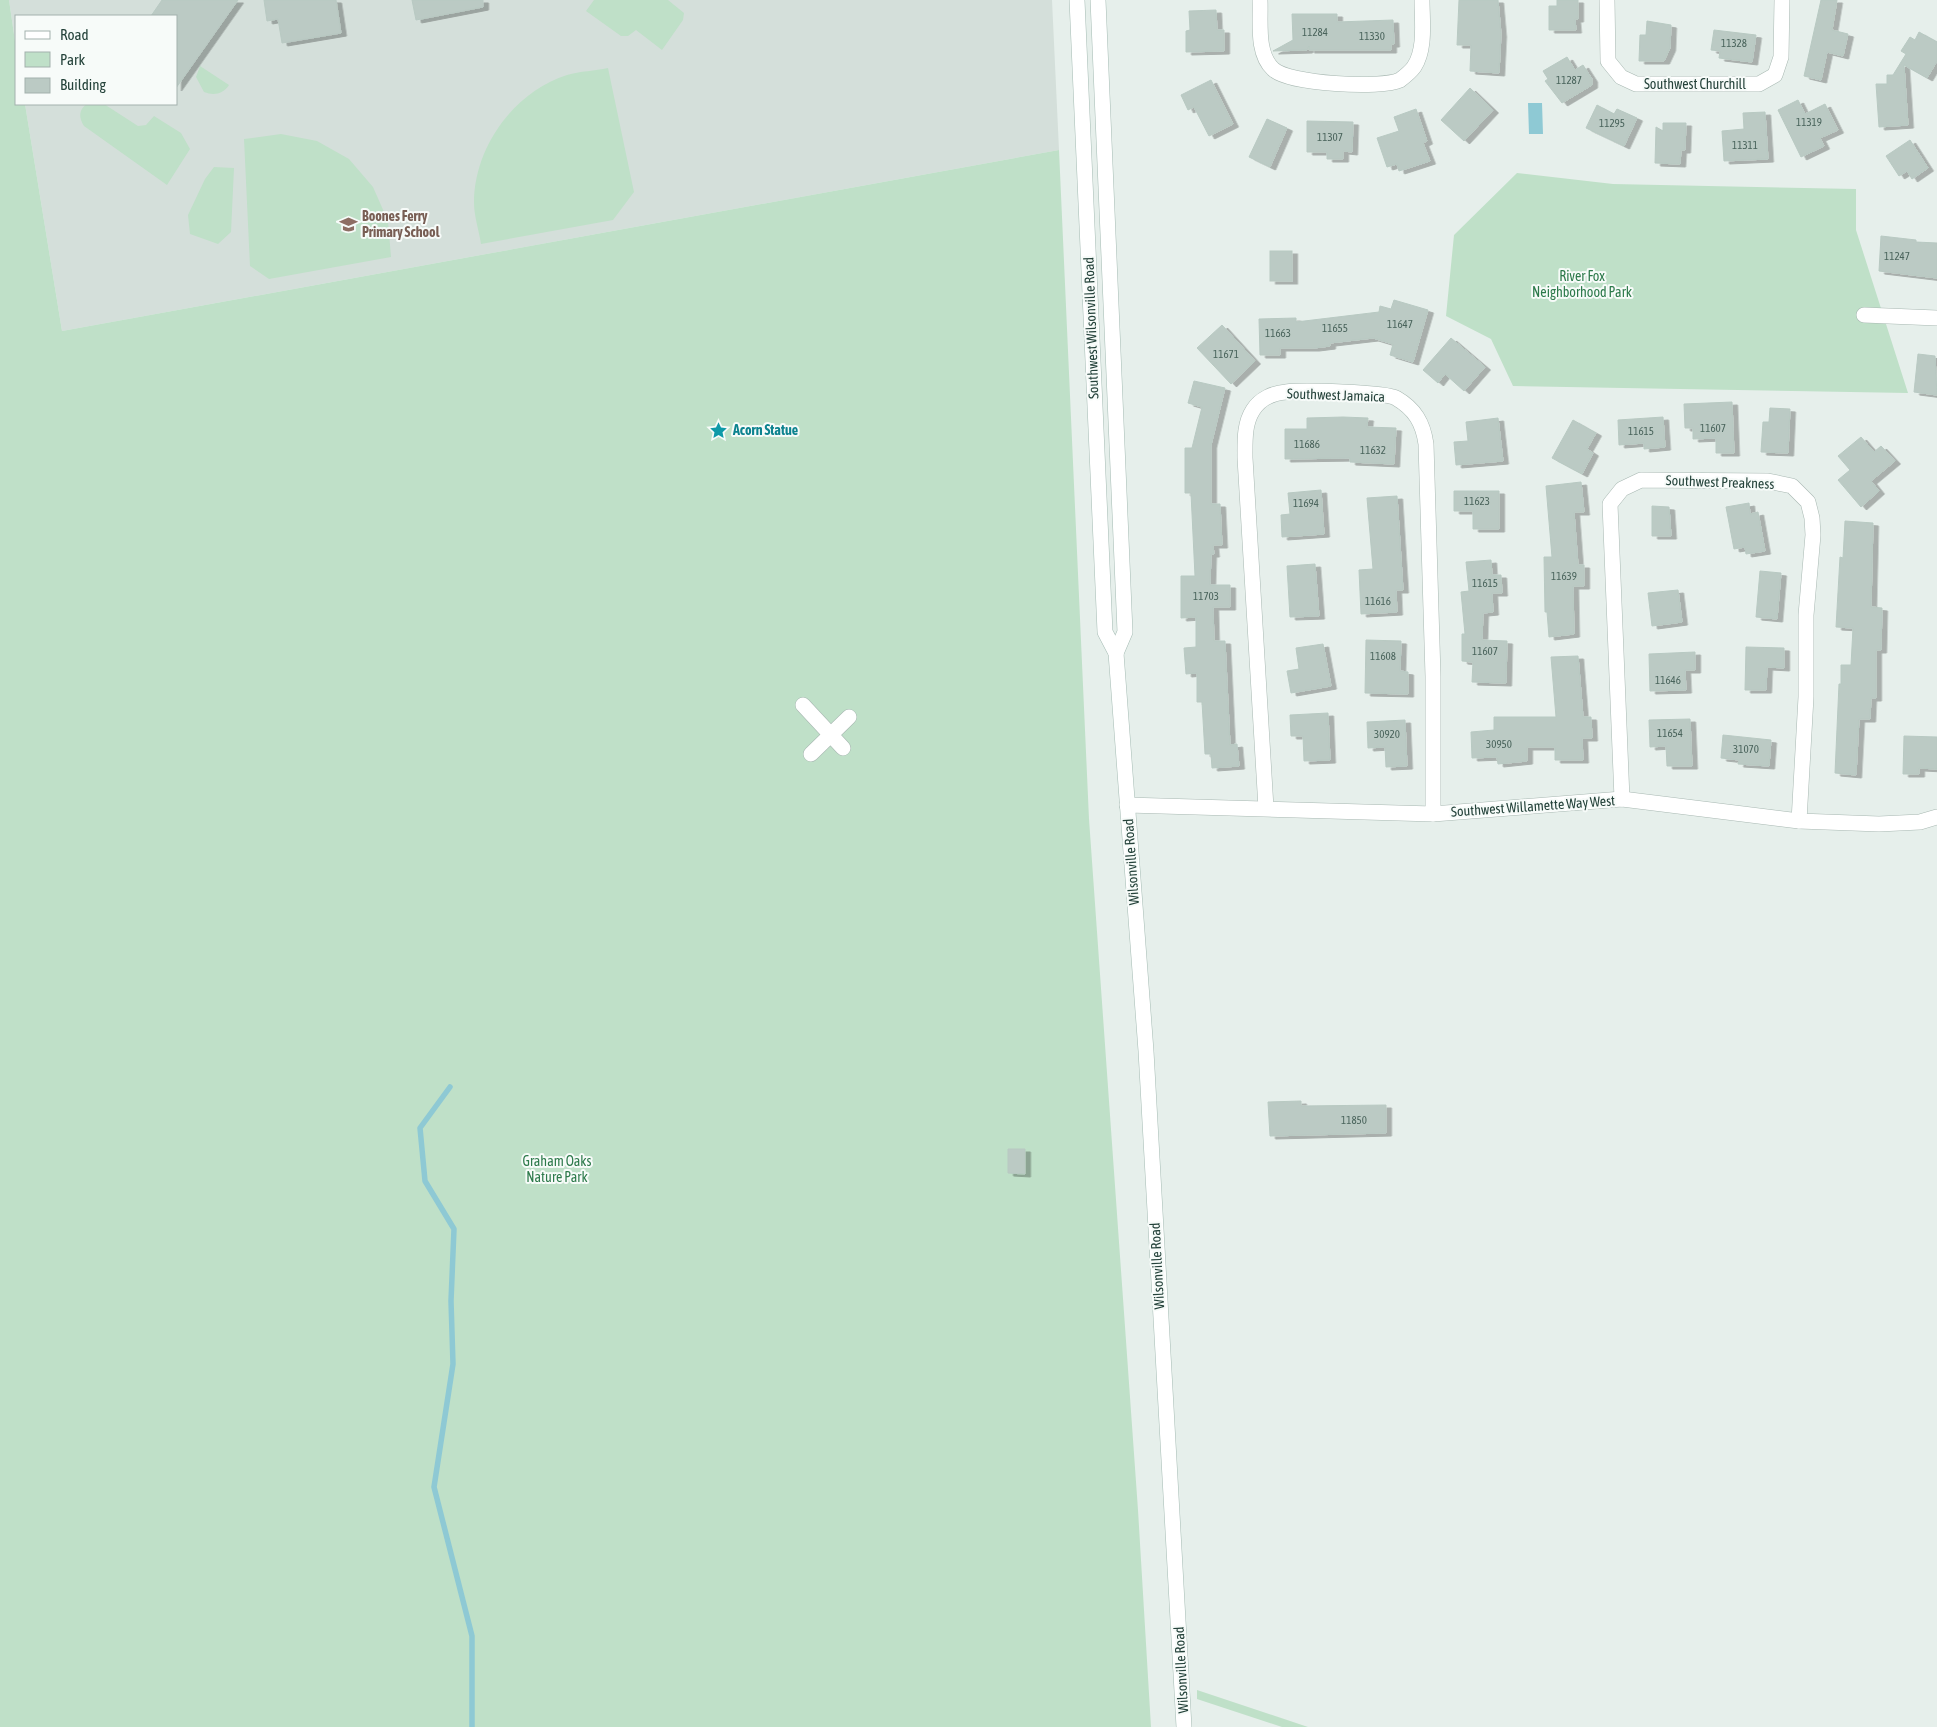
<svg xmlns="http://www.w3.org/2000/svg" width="1937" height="1727" font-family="'Asap Condensed',sans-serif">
<defs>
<filter id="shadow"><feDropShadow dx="5.5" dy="3" stdDeviation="0" flood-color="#0004"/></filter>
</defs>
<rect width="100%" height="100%" fill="#e6efeb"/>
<polygon fill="#d4dfda" points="9,0 1052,0 1059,150 62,331 25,104 176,104 176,16 16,16 16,48"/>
<g fill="#bfe0c8">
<polygon points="0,0 9,0 16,48 16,104 25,104 62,331 1059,150 1089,819 1138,1510 1151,1727 0,1727"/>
<polygon points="594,0 668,0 684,13 683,20 662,50 636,30 628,36 621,36 586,11"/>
<path d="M200,66l29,19c-6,9 -15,11 -25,7l-8,-15z"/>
<path d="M608,68l26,124 -21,28 -132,24c-2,-13 -7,-28 -7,-41 0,-56 40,-111 93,-128 13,-4 28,-4 41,-7z"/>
<path d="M87,104h17l34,22 8,-1 8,-9 27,17 9,16 -23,36 -83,-59c-5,-8 -6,-16 3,-22z"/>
<polygon points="281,134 317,141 349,159 373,187 388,221 391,257 269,279 250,266 244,139"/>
<polygon points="214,167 234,168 231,232 218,244 190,234 188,215 205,179"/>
<polygon points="1517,173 1613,184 1856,189 1856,230 1908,393 1513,386 1491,339 1446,316 1454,235"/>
<polygon points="1197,1690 1308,1727 1282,1727 1197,1699"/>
</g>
<polygon fill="#8ec9d4" points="1528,103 1542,103 1543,134 1529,134"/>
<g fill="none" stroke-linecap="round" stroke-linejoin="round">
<polyline stroke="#8ec9d4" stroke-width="5.5" points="450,1087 420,1128 425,1181 454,1229 451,1301 453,1364 434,1487 472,1636 472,1727"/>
</g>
<g fill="#bbcac4" stroke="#b8c9c2" filter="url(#shadow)">
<polygon points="162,0 238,0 176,88 176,16 151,16"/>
<polygon points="264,0 336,0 341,33 282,43 278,19 267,21"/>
<polygon points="412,0 483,0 483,7 416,20"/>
<polygon points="1459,0 1498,0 1501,34 1499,73 1470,71 1471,45 1457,45"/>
<polygon points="1557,0 1578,0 1578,19 1575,19 1576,30 1549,30 1549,6 1557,6"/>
<polygon points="1821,0 1837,0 1832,30 1848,34 1843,56 1827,52 1821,80 1804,76"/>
<polygon points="1216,10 1217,30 1224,30 1224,51 1186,52 1186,31 1190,30 1189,11"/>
<polygon points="1292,14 1337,14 1337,22 1393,20 1394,44 1391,44 1391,50 1309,50 1309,46 1307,50 1273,51 1293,40"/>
<polygon points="1647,21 1671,25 1670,48 1664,61 1639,61 1640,35 1646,35"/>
<polygon points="1714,30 1756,35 1752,62 1719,58 1720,51 1711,50"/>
<polygon points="1919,32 1937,42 1937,61 1927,78 1904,65 1908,125 1879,127 1876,84 1887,84 1887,75 1893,75 1906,54 1901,51 1910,37 1915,40"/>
<polygon points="1567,57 1575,70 1583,65 1592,79 1592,85 1562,103 1545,81 1548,79 1543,71"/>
<polygon points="1211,80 1233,124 1209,136 1194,107 1188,110 1181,95"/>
<polygon points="1470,88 1493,110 1464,141 1441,120"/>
<polygon points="1798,100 1805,114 1825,104 1838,130 1820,138 1824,146 1801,157 1778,110"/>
<polygon points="1597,105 1614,114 1617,109 1637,118 1624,146 1586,128"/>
<polygon points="1416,109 1427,141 1423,143 1430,161 1399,171 1397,164 1387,167 1377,138 1399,131 1394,117"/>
<polygon points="1765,112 1768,159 1724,161 1722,131 1744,129 1743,113"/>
<polygon points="1267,119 1287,128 1270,167 1249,157"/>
<polygon points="1307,121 1353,122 1352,152 1343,151 1343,159 1327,159 1327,152 1307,152"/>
<polygon points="1663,123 1686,123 1685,150 1681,150 1680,164 1655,163 1656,127 1663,131"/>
<polygon points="1910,140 1928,168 1912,179 1907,171 1899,176 1886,156"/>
<polygon points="1881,236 1916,240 1916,242 1937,243 1937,278 1879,271"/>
<rect x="1270" y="251" width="22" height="30"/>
<polygon points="1394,300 1428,310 1413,362 1390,355 1393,344 1373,338 1330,343 1330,346 1314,348 1280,348 1280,355 1260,355 1259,319 1296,318 1296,322 1379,312 1380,306 1391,309"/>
<polygon points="1222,325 1255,361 1231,384 1197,348"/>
<polygon points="1451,338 1485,367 1464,391 1445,374 1438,383 1423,370"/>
<polygon points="1918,354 1935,356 1937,395 1914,392"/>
<polygon points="1194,381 1225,388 1211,445 1211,504 1220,504 1222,545 1213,545 1214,554 1211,554 1210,585 1230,585 1230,607 1213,607 1214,641 1225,641 1230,745 1237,744 1239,766 1212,768 1211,754 1205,754 1202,702 1197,702 1197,673 1186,674 1184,648 1196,647 1196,617 1181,618 1181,576 1195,576 1191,493 1185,493 1185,448 1192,448 1202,407 1188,403"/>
<polygon points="1732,402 1734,453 1716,453 1716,438 1693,439 1693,428 1685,428 1684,404"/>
<polygon points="1770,408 1790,409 1788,453 1761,452 1763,422 1769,422"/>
<polygon points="1343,417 1368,418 1367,427 1396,428 1394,464 1350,462 1350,458 1285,459 1285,429 1307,429 1307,418"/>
<polygon points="1663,417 1665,447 1644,449 1644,443 1619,445 1618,420"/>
<polygon points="1498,418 1503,461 1456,465 1454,442 1468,441 1466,422"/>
<polygon points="1573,420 1596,433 1587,449 1593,453 1582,474 1552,458"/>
<polygon points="1861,437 1874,452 1881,446 1895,461 1871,481 1879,491 1861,507 1838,480 1850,470 1838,456"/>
<polygon points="1581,482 1584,512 1574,512 1578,565 1584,565 1584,586 1573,586 1574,634 1549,637 1547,612 1545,612 1544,557 1552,557 1546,486"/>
<polygon points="1321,490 1324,534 1282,537 1281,515 1290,514 1288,493"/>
<polygon points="1454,491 1499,491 1499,529 1473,529 1473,511 1454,511"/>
<polygon points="1397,496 1403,590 1396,590 1397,612 1361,614 1359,570 1373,569 1367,498"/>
<polygon points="1749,503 1750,514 1758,512 1765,551 1746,554 1745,547 1734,549 1726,507"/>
<polygon points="1652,506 1669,507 1671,536 1652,536"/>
<polygon points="1845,521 1873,523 1871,607 1882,608 1881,650 1876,650 1876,698 1871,698 1870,719 1859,719 1856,775 1835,773 1839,684 1841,684 1841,665 1851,665 1853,628 1836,627 1840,557 1843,558"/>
<polygon points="1491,560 1492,575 1501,575 1502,593 1492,593 1493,612 1483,613 1482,640 1507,641 1506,683 1472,682 1473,662 1462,661 1462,634 1465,634 1461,592 1469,591 1466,562"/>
<polygon points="1315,564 1319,616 1290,617 1287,566"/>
<polygon points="1760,571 1781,573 1777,619 1756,617"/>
<polygon points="1678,590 1682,622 1652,626 1648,593"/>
<polygon points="1366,640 1401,641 1400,671 1408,672 1408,694 1365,693"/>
<polygon points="1323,644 1331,686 1291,693 1287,671 1299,669 1296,648"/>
<polygon points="1746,647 1784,648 1784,668 1767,667 1766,690 1745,690"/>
<polygon points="1695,652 1695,670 1685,670 1686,690 1650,691 1649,654"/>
<polygon points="1578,656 1583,717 1591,717 1592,738 1582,738 1583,760 1555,760 1555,747 1527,747 1527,761 1498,764 1497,757 1472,758 1471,732 1494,730 1494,717 1556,717 1551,657"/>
<polygon points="1328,713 1330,760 1304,761 1303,736 1291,736 1290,715"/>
<polygon points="1690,719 1692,766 1667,766 1666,746 1650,747 1649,720"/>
<polygon points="1405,720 1407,766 1386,767 1385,747 1368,748 1367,722"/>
<polygon points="1723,735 1771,740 1769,766 1738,764 1739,760 1721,758"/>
<polygon points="1904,736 1937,737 1937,769 1919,768 1919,774 1903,774"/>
<polygon points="1301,1101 1301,1106 1386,1105 1386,1133 1270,1136 1268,1102"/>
<polygon points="1008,1149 1025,1149 1025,1174 1008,1173"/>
</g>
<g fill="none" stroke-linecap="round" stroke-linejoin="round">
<defs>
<g id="street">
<path d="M1260,0c1,22 -4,53 13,69 15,15 109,20 127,11 4,-3 11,-9 14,-13 12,-18 8,-46 8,-67"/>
<polyline points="1607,0 1608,61 1621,77 1636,84 1759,84 1775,75 1781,57 1782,0"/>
<polyline points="1864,315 1937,318"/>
<polyline points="803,705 843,748"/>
<polyline points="811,754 849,717"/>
<polyline points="1622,799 1610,504 1622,489 1641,480 1768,481 1792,486 1808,502 1812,518 1813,535 1806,615 1806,697 1799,821"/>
<polyline points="1127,805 1433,814 1622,799 1799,821 1879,824 1920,822 1937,817"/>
<path d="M1266,808l-21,-350c0,-17 -1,-34 8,-48 7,-11 20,-17 33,-18 15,-2 99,0 110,6 19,11 27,25 30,46l7,232v138"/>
</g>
<g id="secondary">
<polyline points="1077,0 1105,632 1116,653 1146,1051 1184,1727"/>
<polyline points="1098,0 1125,632 1116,653"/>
</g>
</defs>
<use href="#street" stroke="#a8b8b2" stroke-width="16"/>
<use href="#secondary" stroke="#a4bbb3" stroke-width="16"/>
<use href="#street" stroke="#fff" stroke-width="15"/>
<use href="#secondary" stroke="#fff" stroke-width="15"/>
</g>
<defs>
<symbol id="school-bare" viewBox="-9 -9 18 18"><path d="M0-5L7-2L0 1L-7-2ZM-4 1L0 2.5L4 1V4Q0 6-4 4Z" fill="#8d6e63" stroke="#f7fbf9" stroke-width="2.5" paint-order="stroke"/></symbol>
<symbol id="sight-bare" viewBox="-9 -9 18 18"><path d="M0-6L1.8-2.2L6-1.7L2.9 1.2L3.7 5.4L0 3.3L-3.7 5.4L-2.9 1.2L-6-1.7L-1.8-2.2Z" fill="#0f9aa8" stroke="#f7fbf9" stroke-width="2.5" paint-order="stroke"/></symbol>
</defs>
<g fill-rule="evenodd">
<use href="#school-bare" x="336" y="212" width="25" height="25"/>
<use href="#sight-bare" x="706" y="418" width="25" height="25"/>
</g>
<g text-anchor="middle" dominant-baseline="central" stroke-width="4" stroke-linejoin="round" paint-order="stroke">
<g font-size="11" fill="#4a645c">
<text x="1315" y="32">11284</text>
<text x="1372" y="36">11330</text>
<text x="1734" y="43">11328</text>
<text x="1569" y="80">11287</text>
<text x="1809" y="122">11319</text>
<text x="1612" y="123">11295</text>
<text x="1330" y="137">11307</text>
<text x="1745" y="145">11311</text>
<text x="1897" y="256">11247</text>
<text x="1400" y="324">11647</text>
<text x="1335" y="328">11655</text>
<text x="1278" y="333">11663</text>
<text x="1226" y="354">11671</text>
<text x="1713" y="428">11607</text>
<text x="1641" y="431">11615</text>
<text x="1307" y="444">11686</text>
<text x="1373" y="450">11632</text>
<text x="1477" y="501">11623</text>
<text x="1306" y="503">11694</text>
<text x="1564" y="576">11639</text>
<text x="1485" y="583">11615</text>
<text x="1206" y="596">11703</text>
<text x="1378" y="601">11616</text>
<text x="1485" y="651">11607</text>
<text x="1383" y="656">11608</text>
<text x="1668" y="680">11646</text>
<text x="1670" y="733">11654</text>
<text x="1387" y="734">30920</text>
<text x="1499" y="744">30950</text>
<text x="1746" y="749">31070</text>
<text x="1354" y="1120">11850</text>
</g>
<g font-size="14" fill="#24423a" stroke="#f7fbf9">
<text x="1695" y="84">Southwest Churchill</text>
<text transform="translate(1091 328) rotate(-92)">Southwest Wilsonville Road</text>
<text transform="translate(1336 395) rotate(2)">Southwest Jamaica</text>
<text transform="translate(1720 482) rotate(2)">Southwest Preakness</text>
<text transform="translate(1533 806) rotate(-4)">Southwest Willamette Way West</text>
<text transform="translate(1131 862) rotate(-94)">Wilsonville Road</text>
<text transform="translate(1157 1266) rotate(-93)">Wilsonville Road</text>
<text transform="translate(1181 1670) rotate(-93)">Wilsonville Road</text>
</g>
<g font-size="14" font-weight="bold" fill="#785e54" stroke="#f7fbf9" text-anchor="start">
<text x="362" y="216">Boones Ferry<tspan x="362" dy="16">Primary School</tspan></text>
</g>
<g font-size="14" fill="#2d7a4b" stroke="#f7fbf9">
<text x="1582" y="276">River Fox<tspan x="1582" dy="16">Neighborhood Park</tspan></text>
<text x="557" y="1161">Graham Oaks<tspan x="557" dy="16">Nature Park</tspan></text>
</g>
<g font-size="14" font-weight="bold" fill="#0d838f" stroke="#f7fbf9" text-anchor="start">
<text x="733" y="430">Acorn Statue</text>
</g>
</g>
<rect x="15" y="15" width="162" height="90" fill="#f7fbf9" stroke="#a3b1ad"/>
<rect x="25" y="31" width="25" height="8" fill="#ffffff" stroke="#a3b1ad"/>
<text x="60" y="40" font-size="15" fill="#24423a">Road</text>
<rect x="25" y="52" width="25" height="15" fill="#bfe0c8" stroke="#a3b1ad"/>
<text x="60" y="65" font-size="15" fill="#24423a">Park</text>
<rect x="25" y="78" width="25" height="15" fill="#bbcac4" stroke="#a3b1ad"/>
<text x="60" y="90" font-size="15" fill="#24423a">Building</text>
</svg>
